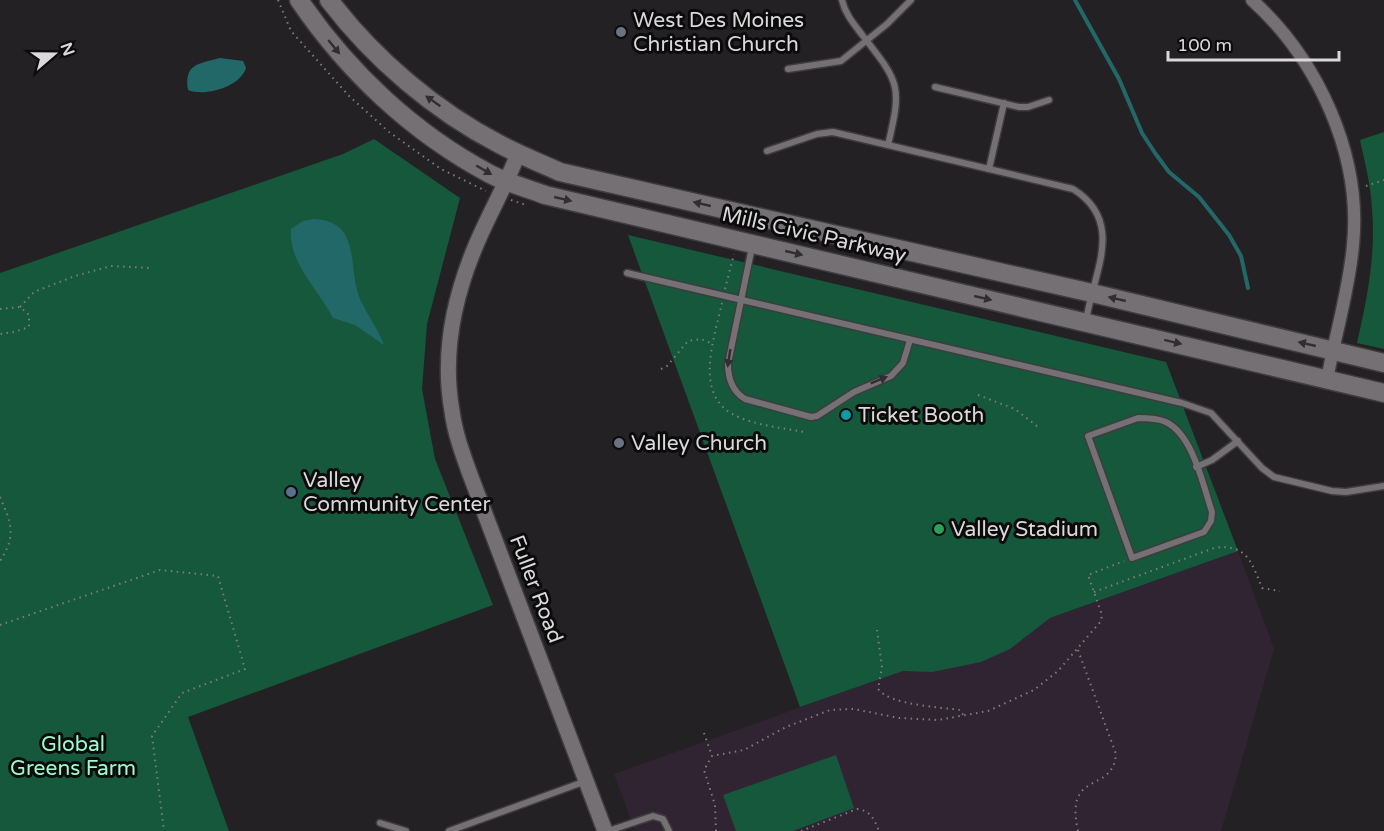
<svg xmlns="http://www.w3.org/2000/svg" width="1384" height="831" font-family="'Varela Round',sans-serif">
<rect width="100%" height="100%" fill="#242124"/>
<polygon fill="#312432" points="1238,551 1274,649 1221,831 635,831 614,774"/>
<g fill="#15583c">
<path d="M1384,132v217l-27,-6c10,-44 19,-88 15,-134 -1,-23 -7,-46 -12,-69z"/>
<polygon points="374,139 460,198 427,324 422,389 435,459 493,605 188,717 229,831 0,831 0,273 343,154"/>
<polygon points="628,235 1166,362 1238,551 1050,618 1010,649 981,662 932,672 903,671 800,707"/>
<polygon points="836,755 854,808 793,831 736,831 723,795"/>
</g>
<g fill="#236868">
<path d="M220,58l23,3 3,7c-6,19 -41,29 -58,22 -4,-27 11,-26 32,-32z"/>
<path d="M314,219c48,2 33,48 46,80 7,16 18,29 24,46l-29,-20 -22,-7c-14,-28 -45,-55 -42,-89l12,-8z"/>
</g>
<g fill="none" stroke-linecap="round" stroke-linejoin="round">
<polyline stroke="#236868" stroke-width="4" points="1075,0 1119,79 1142,133 1155,153 1169,172 1199,197 1229,235 1241,256 1248,288"/>
<defs>
<g id="service">
<path d="M842,0c3,14 12,24 21,36 37,47 39,50 25,109"/>
<polyline points="788,69 841,61 887,24 911,0"/>
<polyline points="935,87 1019,107 1028,107 1049,100"/>
<path d="M767,151l50,-17 16,-2 240,57c53,33 20,84 13,132"/>
<polyline points="989,169 1004,103"/>
<path d="M752,247l-24,117c0,14 4,27 17,35l66,18 6,-1 37,-24 37,-16 12,-13 7,-23"/>
<polyline points="627,273 1182,403 1211,413 1262,468 1274,477 1332,491 1346,492 1384,486"/>
<path d="M1138,418c9,0 19,0 28,4 27,13 37,63 46,90l-1,9 -7,11 -72,26 -44,-122z"/>
<polyline points="1196,467 1212,460 1238,441"/>
<polyline points="380,823 406,831"/>
<polyline points="449,831 586,781"/>
<polyline points="608,831 653,816 663,819 669,831"/>
</g>
<path id="minor" d="M1252,0c66,60 110,155 101,245 -4,46 -18,90 -26,135"/>
<path id="tertiary" d="M518,154c-12,31 -29,60 -42,91 -22,52 -34,110 -24,166 3,23 11,44 19,66l134,354"/>
<g id="secondary">
<path d="M299,0c49,72 114,133 191,174 17,9 37,14 55,21l839,198"/>
<path d="M329,0c45,59 106,111 172,145 19,10 39,18 59,27l532,121 292,70"/>
</g>
</defs>
<use href="#service" stroke="#3e3c3e" stroke-width="9"/>
<use href="#minor" stroke="#3e3c3e" stroke-width="15"/>
<use href="#tertiary" stroke="#3e3c3e" stroke-width="18"/>
<use href="#secondary" stroke="#3e3c3e" stroke-width="21"/>
<g stroke="#7f7c7f" stroke-width="2" stroke-dasharray="1.5 4.5" stroke-linecap="butt">
<polyline points="278,0 291,31 349,96 389,132 441,169 486,191"/>
<polyline points="1366,186 1384,180"/>
<polyline points="511,200 526,205"/>
<polyline points="725,289 734,254"/>
<path d="M722,303c-8,37 -31,97 19,115 20,8 42,10 63,14"/>
<polyline points="20,307 34,292 75,276 111,266 151,268"/>
<polyline points="0,309 20,307 29,315 29,327 14,332 0,334"/>
<polyline points="661,369 667,366 688,341 701,339 713,344"/>
<polyline points="978,395 1015,409 1038,427"/>
<path d="M0,497c11,26 17,38 0,64"/>
<path d="M1094,592l120,-44c33,-5 38,15 48,40l18,3"/>
<polyline points="0,625 160,570 218,576 245,669 182,693 152,736 164,831"/>
<path d="M877,630l5,37 -4,22c12,16 61,18 82,21l4,6"/>
<path d="M1078,650l38,104c-3,41 -52,14 -38,77"/>
<polyline points="704,733 712,756"/>
<polyline points="716,831 715,805 704,770 712,756 744,750 786,727 830,710 854,709 899,718 938,720 988,711 1034,690 1058,671 1101,621 1102,615 1088,575 1124,561"/>
<path d="M801,831l56,-22c14,2 17,10 22,22"/>
</g>
<use href="#service" stroke="#747074" stroke-width="6"/>
<use href="#minor" stroke="#747074" stroke-width="12"/>
<use href="#tertiary" stroke="#747074" stroke-width="15"/>
<use href="#secondary" stroke="#747074" stroke-width="18"/>
</g>
<defs><path id="oneway-solid" d="M-6-.8H1V-3.2L6.5 0L1 3.2V.8H-6Z" transform="scale(1.5)"/></defs>
<g fill="#302e30">
<use href="#oneway-solid" transform="translate(334 47) rotate(51)"/>
<use href="#oneway-solid" transform="translate(433 101) rotate(-145)"/>
<use href="#oneway-solid" transform="translate(484 170) rotate(30)"/>
<use href="#oneway-solid" transform="translate(563 199) rotate(13)"/>
<use href="#oneway-solid" transform="translate(702 204) rotate(-167)"/>
<use href="#oneway-solid" transform="translate(794 253) rotate(13)"/>
<use href="#oneway-solid" transform="translate(983 298) rotate(13)"/>
<use href="#oneway-solid" transform="translate(1117 299) rotate(-167)"/>
<use href="#oneway-solid" transform="translate(1173 342) rotate(14)"/>
<use href="#oneway-solid" transform="translate(1307 344) rotate(-167)"/>
<use href="#oneway-solid" transform="translate(729 358) rotate(99)"/>
<use href="#oneway-solid" transform="translate(879 380) rotate(-22)"/>
</g>
<g fill="#6b7280" stroke="#0c0b0c" stroke-width="2">
<circle cx="621" cy="32" r="6"/>
<circle cx="619" cy="443" r="6"/>
</g>
<circle fill="#0f9aa8" stroke="#0c0b0c" stroke-width="2" cx="846" cy="415" r="6"/>
<circle fill="#5c6f8a" stroke="#0c0b0c" stroke-width="2" cx="291" cy="492" r="6"/>
<circle fill="#2e9e5b" stroke="#0c0b0c" stroke-width="2" cx="939" cy="529" r="6"/>
<g text-anchor="middle" dominant-baseline="central" stroke-width="6" stroke-linejoin="round" paint-order="stroke">
<g font-size="21" fill="#dad8da" stroke="#0c0b0c" text-anchor="start">
<text x="633" y="20">West Des Moines<tspan x="633" dy="24">Christian Church</tspan></text>
<text x="858" y="415">Ticket Booth</text>
<text x="631" y="443">Valley Church</text>
<text x="303" y="480">Valley<tspan x="303" dy="24">Community Center</tspan></text>
<text x="951" y="529">Valley Stadium</text>
</g>
<g font-size="21" fill="#dad8da" stroke="#0c0b0c">
<text transform="translate(814 235) rotate(13)">Mills Civic Parkway</text>
<text transform="translate(536 589) rotate(69)">Fuller Road</text>
</g>
<g font-size="21" fill="#9cfccc" stroke="#0c0b0c">
<text x="73" y="744">Global<tspan x="73" dy="24">Greens Farm</tspan></text>
</g>
</g>
<g transform="translate(54 54) rotate(70)" stroke="#0c0b0c" stroke-width="4.5" paint-order="stroke">
<path d="M0-4.5L10 22L0 15L-10 22Z" fill="#dad8da"/>
<text y="-9" font-size="16" font-weight="bold" text-anchor="middle" fill="#dad8da">N</text>
</g>
<path d="M1168 51v9h171v-9" fill="none" stroke="#dad8da" stroke-width="3"/>
<text x="1177" y="51" font-size="18" fill="#dad8da" stroke="#0c0b0c" stroke-width="4.5" paint-order="stroke">100 m</text>
</svg>
